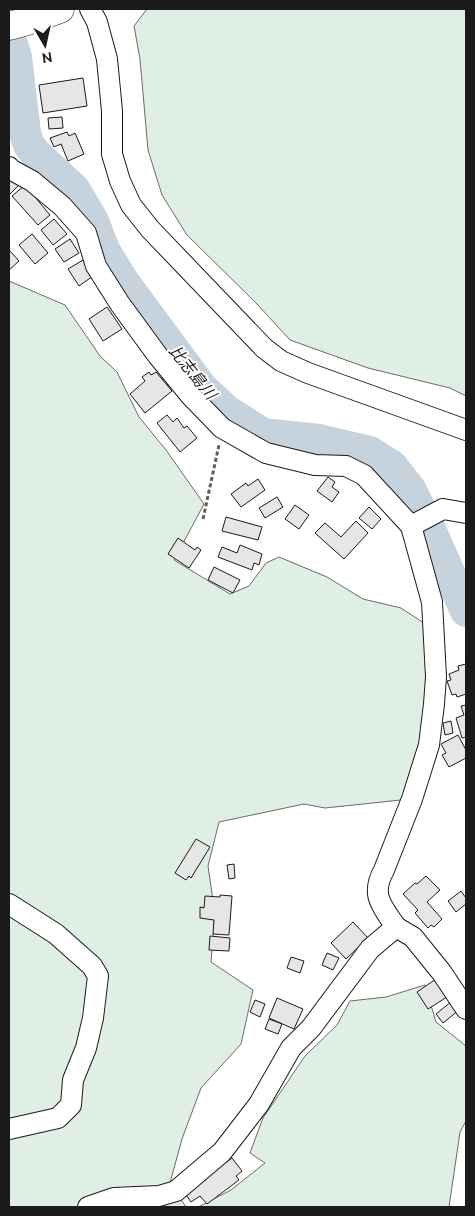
<svg xmlns="http://www.w3.org/2000/svg" width="475" height="1216" font-family="Ubuntu,'Noto Sans JP',sans-serif">
<rect width="100%" height="100%" fill="#fff"/>
<g fill="#e0efe3" stroke="#6a6a6a">
<polygon points="147,9 466,9 466,396 450,388 368,368 290,340 257,304 187,235 162,195 148,150 140,59 134,26"/>
<polygon points="9,281 65,305 100,356 117,372 139,417 166,450 204,504 174,560 230,594 249,586 266,563 279,557 327,577 363,599 401,608 427,625 425,714 418,753 401,800 325,808 304,804 219,822 208,866 215,914 211,962 253,990 241,1044 201,1088 182,1139 170,1183 186,1207 9,1207"/>
<polygon points="425,985 436,1022 466,1046 466,1121 460,1132 449,1207 198,1207 231,1190 265,1163 250,1153 263,1118 305,1056 337,1025 350,1001 386,997"/>
</g>
<g fill="none" stroke-linecap="round" stroke-linejoin="round">
<polyline stroke="#c6d2dc" stroke-width="32" points="9,35 16,57 25,133 29,145 36,154 74,189 93,221 104,250 123,281 202,388 227,411 263,434 319,440 370,452 392,466 410,489 429,527 466,611"/>
</g>
<g fill="#e6e6e6" stroke="#1a1a1a">
<polygon points="83,78 87,106 43,113 39,85"/>
<polygon points="62,117 63,128 49,129 48,118"/>
<polygon points="67,132 69,136 75,133 84,154 68,161 61,144 54,147 50,138"/>
<polygon points="13,176 20,184 9,195 9,180"/>
<polygon points="25,185 50,215 38,225 12,196"/>
<polygon points="54,219 67,234 53,245 41,230"/>
<polygon points="32,234 48,253 35,264 19,245"/>
<polygon points="70,239 79,253 64,262 55,249"/>
<polygon points="10,251 19,261 9,270 9,252"/>
<polygon points="83,260 93,276 79,286 68,269"/>
<polygon points="107,307 122,329 103,341 89,319"/>
<polygon points="149,372 151,375 156,372 172,391 145,413 130,394 145,381 142,377"/>
<polygon points="167,415 173,422 177,418 184,428 187,426 197,438 180,452 157,423"/>
<polygon points="328,477 335,482 332,487 339,492 332,502 317,491"/>
<polygon points="258,479 265,490 241,507 231,494 246,483 248,486"/>
<polygon points="277,497 283,507 265,518 259,508"/>
<polygon points="295,505 309,515 299,529 285,519"/>
<polygon points="369,507 381,519 372,529 359,518"/>
<polygon points="226,517 262,527 258,540 222,531"/>
<polygon points="356,521 368,533 344,559 315,533 325,523 341,537"/>
<polygon points="178,538 195,550 197,547 201,550 189,568 168,554"/>
<polygon points="240,545 262,554 259,565 254,563 252,570 218,557 222,547 237,553"/>
<polygon points="214,567 240,580 233,593 208,580"/>
<polygon points="466,664 466,694 457,697 456,694 452,695 447,681 451,680 449,674 459,670 458,666"/>
<polygon points="466,705 466,737 462,738 456,718 464,715 461,706"/>
<polygon points="451,721 453,733 445,735 443,723"/>
<polygon points="458,735 466,750 466,758 449,767 442,755 446,753 441,744"/>
<polygon points="196,839 210,847 191,878 189,876 186,880 175,873"/>
<polygon points="234,864 235,878 229,879 227,865"/>
<polygon points="426,876 440,890 427,902 442,919 434,927 431,925 428,928 415,913 418,910 403,894 415,883 417,884"/>
<polygon points="461,891 466,898 466,904 456,912 448,901"/>
<polygon points="220,895 232,896 229,935 213,934 214,920 200,918 200,907 204,908 205,896 220,897"/>
<polygon points="353,922 368,938 346,959 331,943"/>
<polygon points="210,936 230,938 229,951 209,950"/>
<polygon points="327,953 339,958 333,970 322,965"/>
<polygon points="291,957 304,961 300,973 287,968"/>
<polygon points="436,979 447,997 428,1009 417,992"/>
<polygon points="277,998 303,1009 294,1029 269,1018"/>
<polygon points="255,1000 265,1004 260,1017 250,1012"/>
<polygon points="452,1001 459,1010 443,1023 436,1014"/>
<polygon points="269,1019 282,1024 278,1034 265,1029"/>
<polygon points="232,1158 242,1171 236,1176 239,1180 207,1204 200,1196 191,1202 184,1192"/>
</g>
<g fill="none" stroke-linecap="round" stroke-linejoin="round">
<defs>
<g id="minor">
<polyline points="90,9 97,22 107,59 112,111 112,154 120,181 131,205 150,229 264,348 281,361 308,373 466,430"/>
<path d="M9,167l3,3 20,11 30,25 24,27 10,33 24,38 38,52 32,39 32,33 44,25 49,12 31,1 18,9 47,51 21,76 4,75 -2,27 -5,41 -17,54 -28,71c-14,25 -2,36 12,57l-26,22 -59,79 -20,20 -32,56 -37,48 -46,39 -17,5 -45,2 -26,9"/>
<polyline points="411,526 443,509 466,513"/>
<polyline points="9,904 56,934 92,966 98,976 93,1018 86,1048 73,1080 71,1105 58,1118 9,1129"/>
<polyline points="396,927 413,937 442,973 466,1009"/>
</g>
<polyline id="highway" points="9,26 28,21 60,9"/>
</defs>
<use href="#minor" stroke="#1a1a1a" stroke-width="22"/>
<use href="#highway" stroke="#1a1a1a" stroke-width="29"/>
<polyline stroke="#5f5f5f" stroke-width="3" stroke-dasharray="4 2.5" stroke-linecap="butt" points="203,519 219,445"/>
<use href="#minor" stroke="#fff" stroke-width="20"/>
<use href="#highway" stroke="#fff" stroke-width="28"/>
</g>
<g text-anchor="middle" dominant-baseline="central" stroke-width="4" stroke-linejoin="round" paint-order="stroke">
<g font-size="16" font-style="italic" fill="#1a1a1a" stroke="#fff">
<text transform="translate(193 372) rotate(51)">比志島川</text>
</g>
</g>
<rect width="475" height="1216" fill="none" stroke="#1a1a1a" stroke-width="20"/>
<g transform="translate(45 45) rotate(171)" stroke="#ffffff" stroke-width="4" paint-order="stroke">
<path d="M0-4L9 19L0 12L-9 19Z" fill="#1a1a1a"/>
<text y="-8" font-size="14" font-weight="bold" text-anchor="middle" fill="#1a1a1a">N</text>
</g>
</svg>
